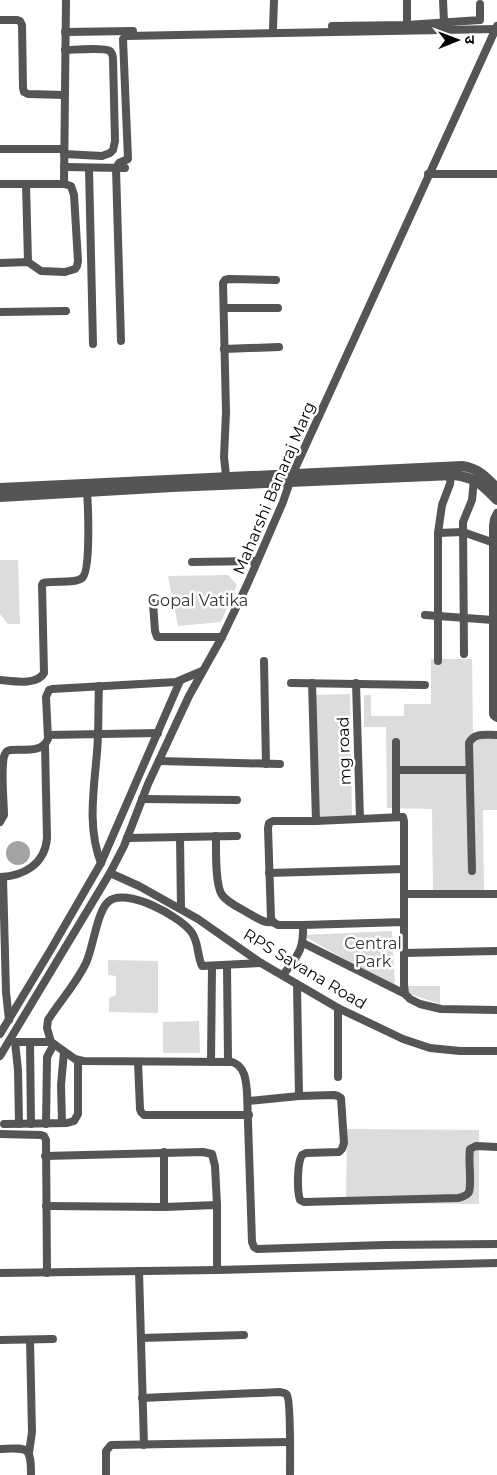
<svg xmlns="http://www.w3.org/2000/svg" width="497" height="1475" font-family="Montserrat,'Noto Sans Devanagari',sans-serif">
<rect width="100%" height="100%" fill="#fff"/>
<g fill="#dcdcdc">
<polygon points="0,560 18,560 20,624 8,624 0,614"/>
<polygon points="228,575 237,585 221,622 178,626 168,576"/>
<polygon points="431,659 472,659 473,732 497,732 497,810 483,810 484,891 433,891 432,809 387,808 386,727 364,727 364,695 371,695 371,716 404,716 404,704 431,704"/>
<polygon points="350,694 352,817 317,817 314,695"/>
<polygon points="392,931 395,988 302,935"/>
<polygon points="108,960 158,961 158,1013 109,1012 109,998 116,995 116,976 108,975"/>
<polygon points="407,986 440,986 440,1004 407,993"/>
<polygon points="199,1021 200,1053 163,1053 163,1022"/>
<polygon points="347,1129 479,1130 479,1204 346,1203"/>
</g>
<circle fill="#a3a3a3" cx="18" cy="853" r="12"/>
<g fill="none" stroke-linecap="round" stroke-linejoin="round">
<g stroke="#555" stroke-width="8">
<polyline points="443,0 444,22"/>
<polyline points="0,20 17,20 20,21 22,25 23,88 24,92 28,94 64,95"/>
<polyline points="407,25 407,0"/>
<polyline points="332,26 407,25 480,20 480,4"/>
<polyline points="273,28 274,0"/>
<polyline points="65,32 133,31"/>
<polyline points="0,149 64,149"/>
<path d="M64,154l38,2 8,-3 3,-3 2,-9 -2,-82c0,-3 -1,-6 -3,-8 -6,-4 -37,-1 -45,-1"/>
<polyline points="64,167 125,168"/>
<polyline points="89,168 93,344"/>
<polyline points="428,174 497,174"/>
<polyline points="0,184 64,184 71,186 74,195 78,261 77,266 75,269 65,272 41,271 28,262 0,263"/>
<polyline points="26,184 28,262"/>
<polyline points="64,184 66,0"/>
<polyline points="225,308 278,308"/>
<polyline points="0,312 66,311"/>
<polyline points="121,341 116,168 119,163 128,159 123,39 126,36 496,29"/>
<polyline points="224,349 279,347"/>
<polyline points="226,476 224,457 226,412 223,283 225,280 229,279 276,280"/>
<polyline points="497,513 494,519 493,526 493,714 494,716 497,718"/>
<polyline points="438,533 463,532 497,544"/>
<polyline points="192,562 257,561"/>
<polyline points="153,603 155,631 157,637 222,637"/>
<polyline points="425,615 493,620"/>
<polyline points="464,654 463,522 472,500 474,479"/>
<polyline points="264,661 266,764"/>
<polyline points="438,661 438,533 442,505 450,484 451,475"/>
<path d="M0,680c12,1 37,6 44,-7l-2,-88 1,-2c11,-3 32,1 39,-5 9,-6 6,-73 5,-86"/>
<polyline points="291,683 425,685"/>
<polyline points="312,683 316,821"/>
<polyline points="356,683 360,819"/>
<path d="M99,686c-1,22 0,44 -2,66 -3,37 -10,76 4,111"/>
<polyline points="48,735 158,733"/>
<polyline points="396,742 396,817"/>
<polyline points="159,761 280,764"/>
<polyline points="396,770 469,770"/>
<polyline points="142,799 237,800"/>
<path d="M0,822l4,-7c0,-12 -4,-52 1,-61 2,-4 2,-3 6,-4 13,-1 31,3 37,-11l-2,-42 3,-7 3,-1 124,-7 26,-11"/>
<path d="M216,836c0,14 -1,49 6,59 6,8 18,13 26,18 8,4 16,11 25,9"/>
<polyline points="180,837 181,909"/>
<polyline points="127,838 237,836"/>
<path d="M472,871l-3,-128c5,-11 18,-8 28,-8"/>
<polyline points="110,873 139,886 198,919 261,963 338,1008 403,1039 430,1048 460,1051 497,1051"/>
<polyline points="269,873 404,869"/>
<path d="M0,877c24,-1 45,-13 47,-39l-2,-93"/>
<polyline points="3,877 6,992 9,1020"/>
<polyline points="404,894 497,894"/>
<polyline points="404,922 303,925 278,925 273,922 271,919 268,828 269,823 273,821 316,821 403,817 404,821 404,985 405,994 410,999 420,1004 441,1009 497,1010"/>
<polyline points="303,943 405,994"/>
<polyline points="404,953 497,951"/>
<polyline points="227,965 228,1061"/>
<path d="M283,975c14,-19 21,-24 20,-50"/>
<polyline points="338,1008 338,1077"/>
<polyline points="0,1034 50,951 101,863 180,681"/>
<polyline points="30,1042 31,1124"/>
<path d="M51,1042l-4,-14 1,-8c12,-19 28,-36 38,-57 7,-15 11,-51 22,-61 17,-16 74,15 84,31 7,10 5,23 10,33l59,-3"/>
<polyline points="0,1056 110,873 124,846 148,784 189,696 222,637 247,585 283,502 293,473 497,26"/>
<polyline points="138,1062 140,1109 141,1112 144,1115 249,1115"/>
<polyline points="211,1062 212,966"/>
<path d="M299,1096l35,-1 4,1 3,2 3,45 -2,6 -3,3 -33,1 -4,2c-5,8 -5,36 -2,45l4,2 154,-4c4,-1 9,-2 11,-6 3,-9 -1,-32 1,-43l6,-3 21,1"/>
<polyline points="248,1101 299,1096 297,985"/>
<polyline points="62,1123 61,1085 64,1052"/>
<polyline points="4,1124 67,1123 74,1121 78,1114 78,1060"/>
<path d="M19,1124l-1,-54 -3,-28h36l24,17 8,2 149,1c13,4 14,18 15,30l5,150 2,5 3,2 127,-4 113,-1"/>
<polyline points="46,1124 47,1057 54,1044"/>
<polyline points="0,1134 41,1135 44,1136 46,1140 47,1273"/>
<polyline points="45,1156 203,1152 212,1154 215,1166 217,1205 217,1270"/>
<polyline points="46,1206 164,1207 217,1205"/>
<polyline points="164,1207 164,1152"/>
<polyline points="139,1271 144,1445"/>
<polyline points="0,1273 217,1270 497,1263"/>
<polyline points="141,1338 244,1335"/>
<polyline points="0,1340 53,1339"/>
<path d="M142,1398l138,-6c3,1 6,1 7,3 4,6 3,69 3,80"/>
<path d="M0,1449c27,-1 31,-4 31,26"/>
<polyline points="29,1453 32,1432 30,1340"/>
<polyline points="106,1475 106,1451 111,1445 290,1442"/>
</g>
<g stroke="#555" stroke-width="10">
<path d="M0,488l462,-22c16,2 24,11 35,22"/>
<path d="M0,497l172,-10 282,-12c23,3 27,9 43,25"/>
</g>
</g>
<g text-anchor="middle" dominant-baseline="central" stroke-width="5" stroke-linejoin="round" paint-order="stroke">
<g font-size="16" fill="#000" stroke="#fff">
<text transform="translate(274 488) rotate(-67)">Maharshi Banaraj Marg</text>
<text transform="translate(344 751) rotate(-92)">mg road</text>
<text transform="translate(305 969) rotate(31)">RPS Savana Road</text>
</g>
<g font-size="16" fill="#333" stroke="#fff">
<text x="198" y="600">Gopal Vatika</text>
<text x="373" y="943">Central<tspan x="373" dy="18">Park</tspan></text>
</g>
</g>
<g transform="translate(457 40) rotate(89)" stroke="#ffffff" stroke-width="4" paint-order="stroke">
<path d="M0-4L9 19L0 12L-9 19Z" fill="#000000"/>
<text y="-8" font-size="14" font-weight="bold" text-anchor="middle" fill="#000000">उ</text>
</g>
</svg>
